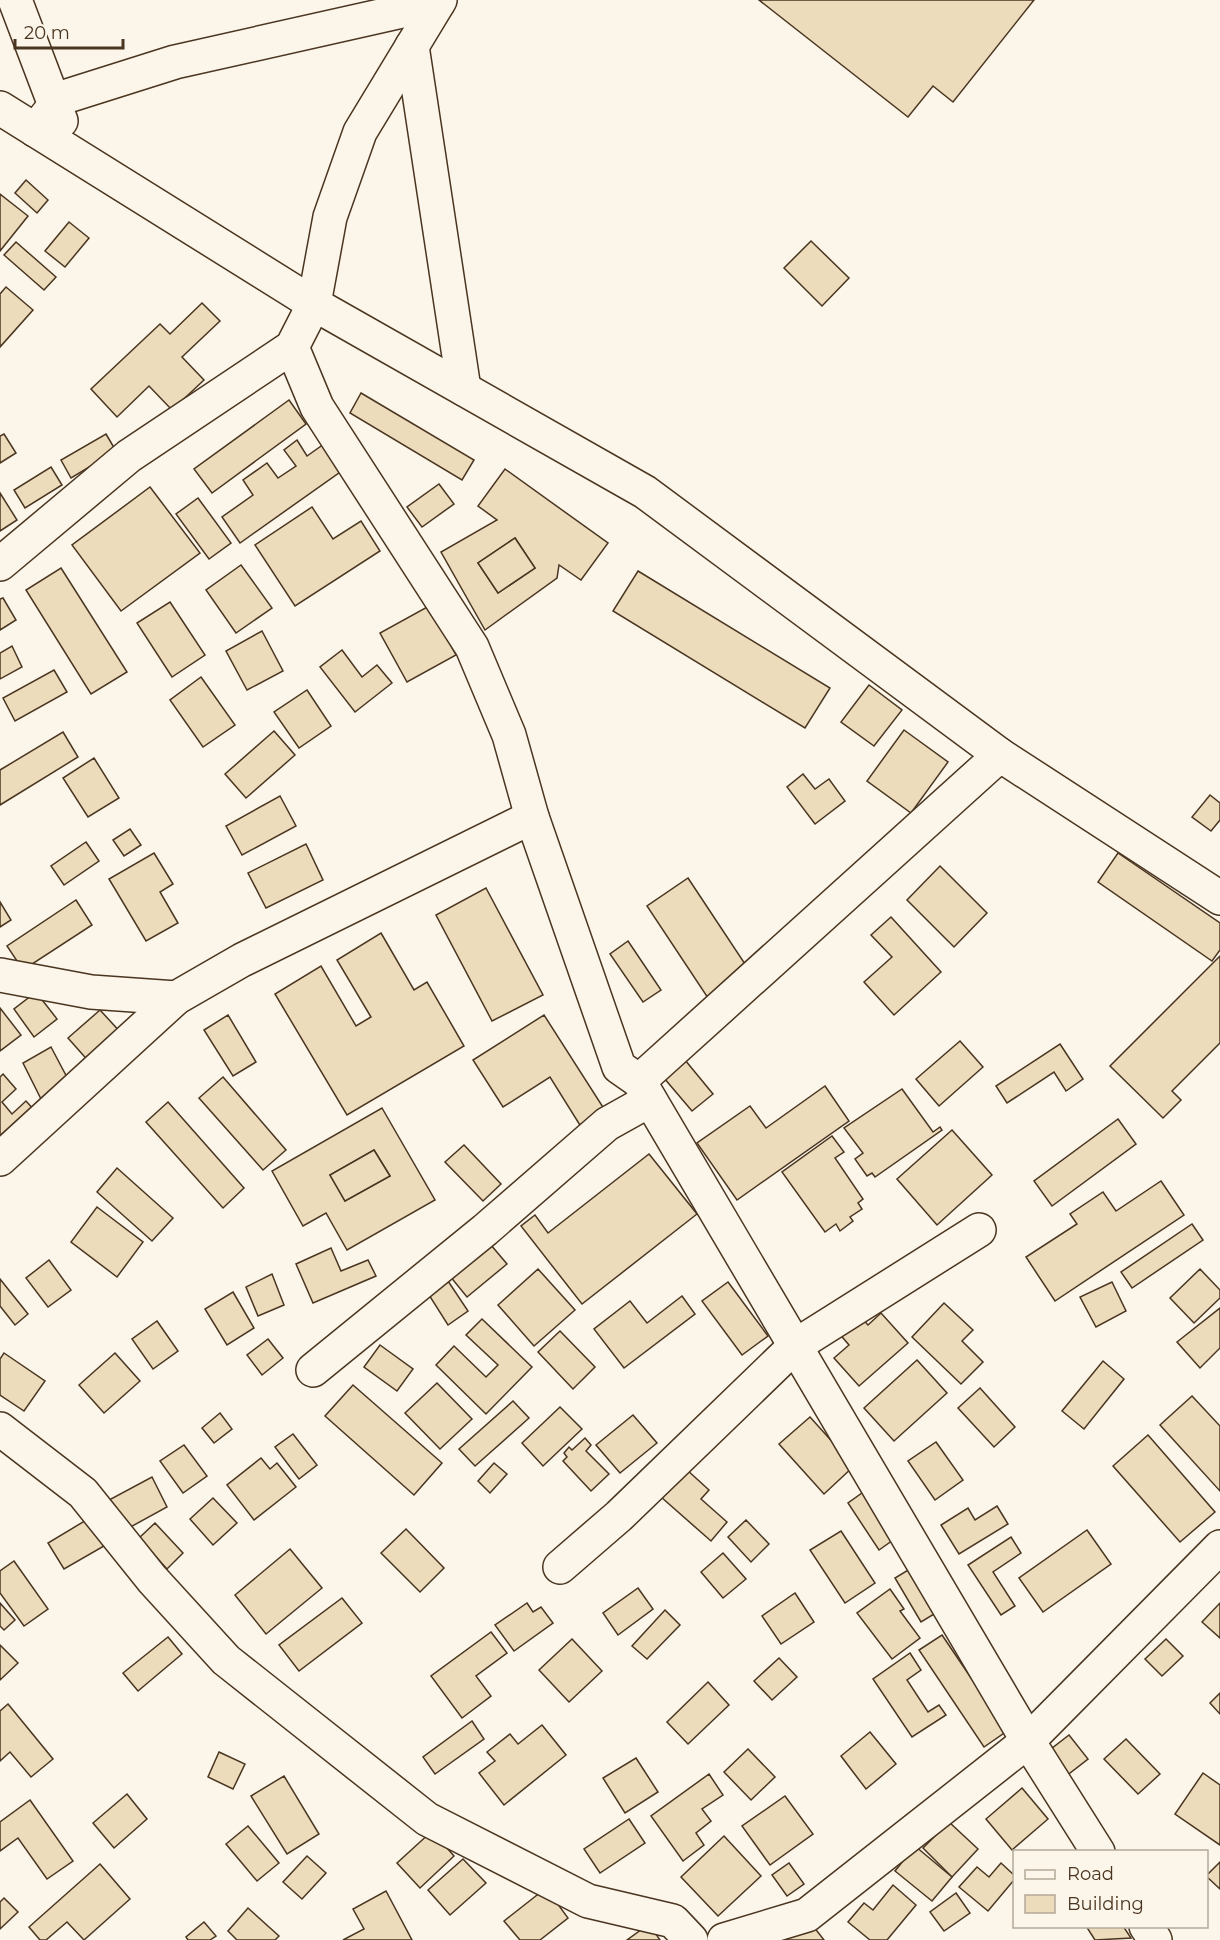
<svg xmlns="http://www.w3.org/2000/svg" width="1220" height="1940" font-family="Montserrat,sans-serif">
<rect width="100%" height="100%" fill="#fbf6e9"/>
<g fill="#ecdcbc" stroke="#4a3520" stroke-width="1.5" fill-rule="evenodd">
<polygon points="759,0 1034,0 953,102 933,86 908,117"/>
<polygon points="26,180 48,200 37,213 15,193"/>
<polygon points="0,194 28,216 0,251"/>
<polygon points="69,222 89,238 65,267 45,251"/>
<polygon points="811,241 849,278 822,306 784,268"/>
<polygon points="16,242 56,277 44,290 4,255"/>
<polygon points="6,287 33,310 0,347 0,294"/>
<polygon points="202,303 220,321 182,357 204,380 172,410 149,386 117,417 91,389 160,324 170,334"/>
<polygon points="361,393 474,460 462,480 350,413"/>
<polygon points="289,400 306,424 212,493 194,469"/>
<polygon points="4,434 16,453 0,463 0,436"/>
<polygon points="106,434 116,451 71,478 61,460"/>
<polygon points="297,440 307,456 324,444 343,470 240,543 222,517 253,495 243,480 267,463 278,478 296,466 284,450"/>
<polygon points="51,467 62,485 25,508 14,490"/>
<path d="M505,469l103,74 -27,37 -22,-15 -2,13 -72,52 -44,-78 56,-32 -19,-14zM515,538l20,30 -37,25 -20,-30z"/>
<polygon points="439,484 454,504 422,527 407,507"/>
<polygon points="150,487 200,553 121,611 72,545"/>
<polygon points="0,493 17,520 0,531"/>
<polygon points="198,498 231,543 209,559 176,514"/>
<polygon points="312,507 333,539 361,521 380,551 295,606 255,545"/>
<polygon points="515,538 535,568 498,593 478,563"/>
<polygon points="241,565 272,608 236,633 206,590"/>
<polygon points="61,568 127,672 91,694 26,590"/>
<polygon points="638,571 830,688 805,728 613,611"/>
<polygon points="3,598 16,620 0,630 0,599"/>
<polygon points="170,602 205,655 172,677 137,623"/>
<polygon points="429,606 456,655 407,682 380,633"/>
<polygon points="262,631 283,671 247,690 226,651"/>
<polygon points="12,646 22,667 0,679 0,653"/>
<polygon points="342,650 362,677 377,665 392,683 355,712 320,667"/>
<polygon points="54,670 67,692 15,721 3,698"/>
<polygon points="201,677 235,725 203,747 170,700"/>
<polygon points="869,685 902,710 874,746 841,722"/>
<polygon points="307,690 331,726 299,748 274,712"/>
<polygon points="904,730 948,762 911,813 867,781"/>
<polygon points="274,731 295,755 246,798 225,774"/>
<polygon points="63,732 78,757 0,805 0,770"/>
<polygon points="94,758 119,798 88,817 63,778"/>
<polygon points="803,774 815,789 829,779 845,801 815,824 787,787"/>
<polygon points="1210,795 1220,803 1220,820 1211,831 1192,817"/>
<polygon points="280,796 296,826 242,855 226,826"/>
<polygon points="130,829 141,845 124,856 113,840"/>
<polygon points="86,842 99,861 64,885 51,866"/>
<polygon points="306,844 323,880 266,908 248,873"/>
<polygon points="154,853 173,884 160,892 178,923 146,941 109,879"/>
<polygon points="1118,853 1220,923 1220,950 1212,961 1098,882"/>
<polygon points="940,866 987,913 954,947 907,900"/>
<polygon points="688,878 749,970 708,998 647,906"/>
<polygon points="486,888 543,995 492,1021 436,915"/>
<polygon points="76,900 92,925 23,970 7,946"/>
<polygon points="0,902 11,920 0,927"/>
<polygon points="891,917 941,972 894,1015 864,982 892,957 871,935"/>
<polygon points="381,933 414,990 427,982 464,1046 347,1115 275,994 321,966 356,1026 371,1017 337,960"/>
<polygon points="628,941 661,990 643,1002 610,954"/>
<polygon points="1220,956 1220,1043 1172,1091 1181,1100 1163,1118 1110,1066"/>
<polygon points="36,992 57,1019 34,1037 14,1009"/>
<polygon points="0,1008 21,1035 0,1051"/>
<polygon points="100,1010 123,1035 91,1064 68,1038"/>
<polygon points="228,1015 256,1062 233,1076 204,1030"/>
<polygon points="544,1015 608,1115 583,1130 550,1077 503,1107 473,1060"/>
<polygon points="960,1041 983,1067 939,1106 916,1079"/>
<polygon points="1060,1044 1083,1079 1066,1091 1054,1072 1007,1103 996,1086"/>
<polygon points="51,1047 70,1083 41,1099 23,1063"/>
<polygon points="685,1060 713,1094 692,1111 664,1078"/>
<polygon points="3,1074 16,1089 2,1102 12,1114 26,1101 35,1111 3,1140 0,1136 0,1077"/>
<polygon points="223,1077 286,1150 263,1170 199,1098"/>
<polygon points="825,1086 849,1121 737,1200 697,1143 750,1106 766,1128"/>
<polygon points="902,1089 933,1132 940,1127 942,1130 875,1177 872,1173 867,1176 855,1159 863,1153 844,1128"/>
<polygon points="168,1102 244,1188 223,1208 146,1122"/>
<path d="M382,1108l53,92 -88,50 -21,-37 -23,13 -31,-55zM374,1150l16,26 -45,25 -15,-26z"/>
<polygon points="1118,1119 1136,1144 1052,1206 1034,1181"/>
<polygon points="952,1130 992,1175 937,1225 897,1179"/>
<polygon points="832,1136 844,1152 835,1158 863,1199 858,1203 862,1209 850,1217 853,1221 840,1231 836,1224 825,1232 782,1172"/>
<polygon points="464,1145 501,1184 483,1201 445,1162"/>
<polygon points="374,1150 390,1176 345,1201 330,1175"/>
<polygon points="649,1154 697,1214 582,1304 521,1226 535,1215 548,1233"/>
<polygon points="117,1168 173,1218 152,1241 97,1192"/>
<polygon points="1161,1181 1184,1215 1055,1301 1026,1257 1077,1224 1070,1214 1103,1192 1116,1211"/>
<polygon points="97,1207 143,1242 117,1277 71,1242"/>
<polygon points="1192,1224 1203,1240 1132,1288 1121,1272"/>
<polygon points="485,1238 507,1264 467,1297 445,1270"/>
<polygon points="331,1248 341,1271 368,1260 376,1276 313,1303 296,1264"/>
<polygon points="49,1260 71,1290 48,1307 26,1278"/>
<polygon points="538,1269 575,1310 534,1346 498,1305"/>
<polygon points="1200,1269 1220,1290 1220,1298 1194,1323 1170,1298"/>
<polygon points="272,1274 284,1305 258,1316 246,1287"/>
<polygon points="0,1279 28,1314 15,1325 0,1306"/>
<polygon points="448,1281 468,1311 448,1325 429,1295"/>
<polygon points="728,1282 768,1336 742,1355 702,1301"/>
<polygon points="1112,1282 1126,1311 1096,1327 1080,1297"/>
<polygon points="233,1292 254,1328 227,1345 205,1309"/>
<polygon points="682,1296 695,1314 624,1368 594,1329 630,1301 647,1323"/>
<polygon points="944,1303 973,1330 962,1341 983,1362 961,1384 912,1337"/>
<polygon points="1220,1308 1220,1348 1200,1368 1177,1342"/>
<polygon points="857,1313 868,1325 881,1313 908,1343 859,1386 834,1358 849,1345 837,1331"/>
<polygon points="482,1319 532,1367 486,1414 436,1365 454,1346 486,1377 498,1365 466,1335"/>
<polygon points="157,1321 178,1351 153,1369 132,1339"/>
<polygon points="560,1331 595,1367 573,1389 538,1352"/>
<polygon points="268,1339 283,1358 262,1375 247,1355"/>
<polygon points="380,1345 413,1369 397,1391 364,1367"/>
<polygon points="4,1353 45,1381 24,1411 0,1395 0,1359"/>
<polygon points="115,1353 140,1381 104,1413 79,1385"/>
<polygon points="917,1360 947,1393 894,1441 864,1408"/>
<polygon points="1103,1361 1124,1379 1084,1429 1062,1411"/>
<polygon points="437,1383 472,1419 440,1449 405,1413"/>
<polygon points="353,1385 442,1463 414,1495 325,1416"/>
<polygon points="980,1388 1015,1427 994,1447 958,1408"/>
<polygon points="1192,1396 1220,1426 1220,1491 1160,1425"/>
<polygon points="513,1401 529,1418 475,1466 459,1449"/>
<polygon points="560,1407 582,1429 543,1466 522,1443"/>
<polygon points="220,1413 232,1429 214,1443 202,1428"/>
<polygon points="633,1415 657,1443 620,1473 596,1445"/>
<polygon points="810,1417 854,1466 824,1494 779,1444"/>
<polygon points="293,1434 317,1465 299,1479 275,1447"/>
<polygon points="1148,1435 1215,1512 1180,1542 1113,1466"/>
<polygon points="585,1438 591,1445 586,1451 609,1474 591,1491 563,1461 567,1457 564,1453 569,1447 572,1450"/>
<polygon points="936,1442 963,1480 935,1500 908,1461"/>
<polygon points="184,1445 207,1476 183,1493 160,1461"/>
<polygon points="261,1458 270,1469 277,1463 296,1487 254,1520 227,1485"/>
<polygon points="494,1463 507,1474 490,1493 478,1481"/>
<polygon points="686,1469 709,1490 701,1499 727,1522 711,1541 661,1497"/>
<polygon points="152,1477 167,1507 125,1530 109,1500"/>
<polygon points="869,1488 900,1535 879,1550 848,1503"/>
<polygon points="213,1498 237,1523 213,1545 190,1519"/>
<polygon points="997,1506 1008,1524 959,1554 941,1525 968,1508 975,1520"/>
<polygon points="88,1519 104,1546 64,1569 48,1543"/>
<polygon points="746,1520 769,1544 751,1562 728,1537"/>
<polygon points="155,1523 183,1553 167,1569 139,1538"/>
<polygon points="406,1529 444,1568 420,1592 381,1553"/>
<polygon points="1087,1530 1111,1564 1043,1612 1019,1578"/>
<polygon points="841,1531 875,1583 845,1603 810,1550"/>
<polygon points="1011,1537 1021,1553 993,1572 1015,1606 1001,1615 968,1565"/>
<polygon points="290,1549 322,1588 266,1634 235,1595"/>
<polygon points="723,1553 746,1579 723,1598 701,1572"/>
<polygon points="14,1561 48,1609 24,1626 0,1593 0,1571"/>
<polygon points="918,1564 944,1608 921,1622 895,1578"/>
<polygon points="638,1588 653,1609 618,1635 603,1613"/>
<polygon points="890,1589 904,1609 900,1611 920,1638 892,1659 857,1613"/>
<polygon points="795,1593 814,1622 781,1644 762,1616"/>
<polygon points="342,1598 362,1623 299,1671 279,1645"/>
<polygon points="0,1603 15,1620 4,1630 0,1626"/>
<polygon points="527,1603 533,1612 541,1607 553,1623 514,1651 495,1625"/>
<polygon points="1220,1603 1220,1638 1202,1622"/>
<polygon points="665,1610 680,1625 647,1659 632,1646"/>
<polygon points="491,1632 507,1653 476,1676 491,1696 462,1718 431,1676"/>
<polygon points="942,1635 1007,1731 984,1747 919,1650"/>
<polygon points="168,1637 182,1654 138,1691 123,1673"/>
<polygon points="572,1639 602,1671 569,1702 539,1670"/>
<polygon points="1166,1639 1183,1656 1162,1676 1145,1659"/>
<polygon points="0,1645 18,1663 0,1680"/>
<polygon points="910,1653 921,1670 907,1680 928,1712 939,1705 946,1715 912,1737 873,1679"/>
<polygon points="779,1658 797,1677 772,1700 754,1681"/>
<polygon points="708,1682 729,1705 688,1744 667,1722"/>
<polygon points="1220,1693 1220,1714 1210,1703"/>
<polygon points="8,1704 53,1759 31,1777 10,1752 0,1761 0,1711"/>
<polygon points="472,1721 484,1739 435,1774 423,1757"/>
<polygon points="542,1725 566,1755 504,1805 479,1773 495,1761 487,1752 510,1734 518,1744"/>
<polygon points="870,1732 896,1764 866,1789 841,1756"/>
<polygon points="1069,1735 1088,1759 1061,1780 1042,1756"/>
<polygon points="1126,1739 1160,1774 1138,1794 1104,1759"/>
<polygon points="748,1749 775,1777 751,1800 724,1772"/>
<polygon points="219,1752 245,1764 233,1789 208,1777"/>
<polygon points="636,1758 658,1792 625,1813 603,1778"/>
<polygon points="1203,1773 1220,1785 1220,1845 1175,1814"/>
<polygon points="709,1774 723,1795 702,1809 711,1821 696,1833 704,1845 683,1861 651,1816"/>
<polygon points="284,1776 319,1834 287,1854 251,1796"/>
<polygon points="1022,1788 1048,1819 1012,1850 986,1819"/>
<polygon points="127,1794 147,1819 114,1848 93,1823"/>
<polygon points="785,1796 813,1834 770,1865 742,1826"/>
<polygon points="30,1800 73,1861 47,1879 18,1838 0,1851 0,1822"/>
<polygon points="629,1819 645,1843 600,1873 584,1849"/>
<polygon points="949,1822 978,1849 952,1877 923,1848"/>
<polygon points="248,1826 279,1863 257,1881 226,1844"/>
<polygon points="432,1831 454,1856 420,1888 397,1863"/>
<polygon points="724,1836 761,1876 718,1916 681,1877"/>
<polygon points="915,1846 952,1877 932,1901 895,1871"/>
<polygon points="307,1856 326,1873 302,1899 283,1882"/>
<polygon points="463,1859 486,1883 450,1915 428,1890"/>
<polygon points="1220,1862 1220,1889 1206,1876"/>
<polygon points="789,1863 804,1884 787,1896 772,1875"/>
<polygon points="1001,1863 1014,1875 1014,1880 988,1911 959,1887 977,1867 989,1877"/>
<polygon points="100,1864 130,1899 84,1940 67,1922 46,1940 40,1940 29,1927"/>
<polygon points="893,1885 916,1905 887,1940 870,1940 848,1922 864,1903 873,1910"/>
<polygon points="546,1888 568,1918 540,1940 520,1940 504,1921"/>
<polygon points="386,1891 412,1940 343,1940 364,1929 353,1909"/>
<polygon points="956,1893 970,1913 944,1931 930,1912"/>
<polygon points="4,1898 18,1912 0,1929 0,1902"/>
<polygon points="248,1908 279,1936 275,1940 237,1940 228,1931"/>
<polygon points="204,1922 216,1936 210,1940 188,1940 186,1937"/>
<polygon points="810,1922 824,1940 786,1940"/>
<polygon points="649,1924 660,1940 627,1940"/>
<polygon points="1086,1926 1123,1926 1131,1938 1095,1940"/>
</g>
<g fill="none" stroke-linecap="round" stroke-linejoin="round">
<defs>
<g id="street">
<polyline points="15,0 61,121"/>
<polyline points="412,46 464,389"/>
<polyline points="0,108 314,304 645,492 1000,755 1220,898"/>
<polyline points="35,130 61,98 175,62 438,3"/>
<polyline points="292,347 317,407 472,647 509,735 532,817 619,1067 639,1081 1028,1741 1098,1852"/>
<polyline points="0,564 129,456 292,347 314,304 330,217 360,132 440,0"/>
<polyline points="0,975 91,992 176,998"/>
<polyline points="639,1081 1000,755"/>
<polyline points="0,1159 176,998 242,960 532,817"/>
<polyline points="313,1370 485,1230 607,1124 650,1100"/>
<polyline points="0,1429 83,1493 152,1579 226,1660 427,1819 588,1901 673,1921 691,1940"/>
<polyline points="560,1567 619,1516 795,1346 979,1230"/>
<polyline points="1146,1926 1155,1940"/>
<polyline points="724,1940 807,1915 1028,1741 1220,1547"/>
</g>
</defs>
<use href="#street" stroke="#4a3520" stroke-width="36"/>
<use href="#street" stroke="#fbf6e9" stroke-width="33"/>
</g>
<rect x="1013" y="1850" width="195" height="78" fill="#fbf6e9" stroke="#b4a999" stroke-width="1.5"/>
<rect x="1025" y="1870" width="30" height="9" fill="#fbf6e9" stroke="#b4a999" stroke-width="1.5"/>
<text x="1067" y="1880" font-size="18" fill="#4a3520">Road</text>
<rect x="1025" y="1895" width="30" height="18" fill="#ecdcbc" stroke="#b4a999" stroke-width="1.5"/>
<text x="1067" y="1910" font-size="18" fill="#4a3520">Building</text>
<path d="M15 39v9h108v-9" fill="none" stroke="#4a3520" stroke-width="3"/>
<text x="24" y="39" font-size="18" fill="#4a3520" stroke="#fbf6e9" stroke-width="4.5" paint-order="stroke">20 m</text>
</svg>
